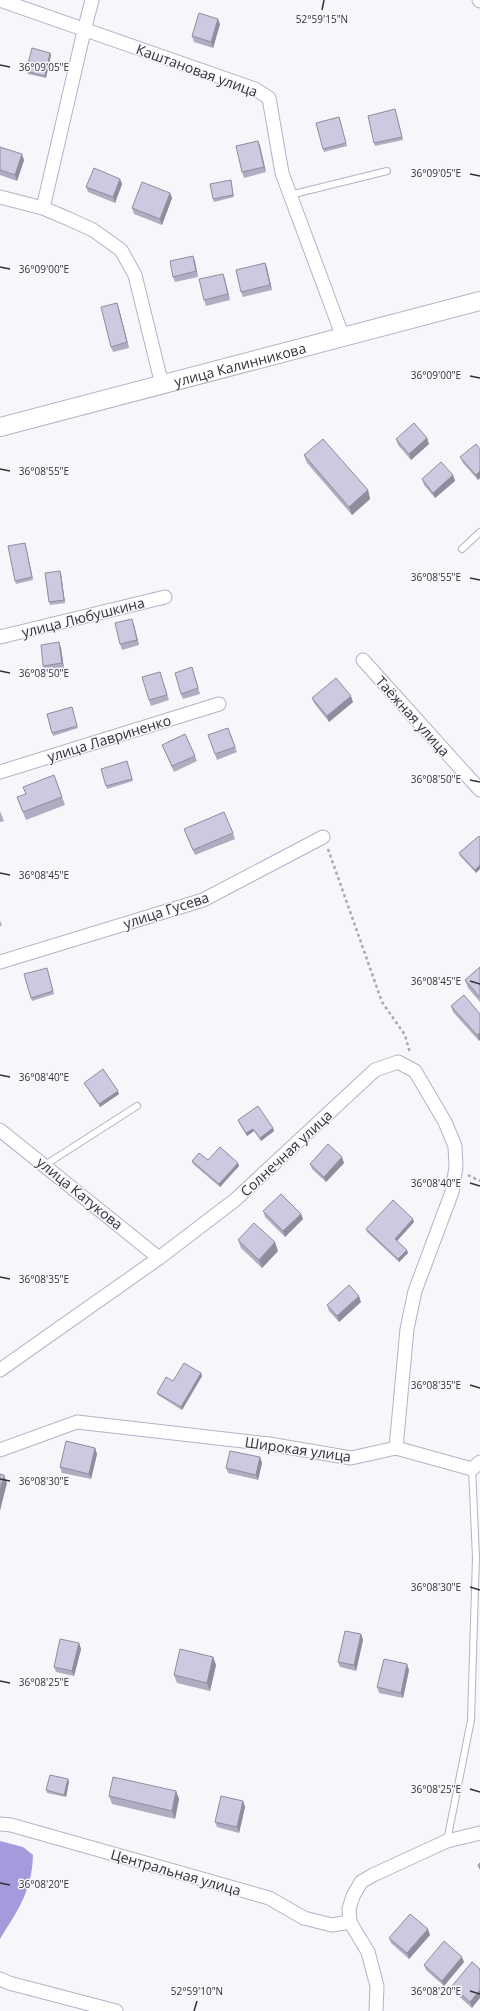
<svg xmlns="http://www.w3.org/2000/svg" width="480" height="2011" font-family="'Open Sans',sans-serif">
<rect width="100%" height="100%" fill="#f7f6fb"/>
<path fill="#a69adc" d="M0,1841l23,6 10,8c-1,36 -15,55 -33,84z"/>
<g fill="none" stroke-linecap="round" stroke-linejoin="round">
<defs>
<g id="lane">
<polyline points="290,195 387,171"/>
<polyline points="462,549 480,532"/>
<polyline points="45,1165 137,1106"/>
<polyline points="447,1841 471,1720 476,1557 472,1469"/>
</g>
<g id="street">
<polyline points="0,0 255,89 269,98 282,173 343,337"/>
<polyline points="479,0 480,1"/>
<polyline points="0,197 43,208 69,219 93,230 121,250 135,275 162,385"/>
<polyline points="43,208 84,31 92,0"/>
<polyline points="0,637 165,597"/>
<polyline points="363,660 480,790"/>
<polyline points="0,772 219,704"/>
<polyline points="0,962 203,900 323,837"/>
<polyline points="0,1130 159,1258"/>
<polyline points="0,1370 159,1258 235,1200 375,1070 398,1062 415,1071 445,1122 455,1146 456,1167 452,1192 415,1291 407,1329 396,1448"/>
<polyline points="0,1450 77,1422 269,1444 351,1458 396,1448 472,1469 480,1462"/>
<polyline points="0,1824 11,1825 269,1898 304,1918 332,1925 350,1922"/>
<polyline points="0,1979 9,1983 116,2011"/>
<polyline points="376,2011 377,1986 368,1952 350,1922 349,1909 353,1896 361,1882 373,1875 447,1841 480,1833"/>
</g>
<g id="secondary">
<path id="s1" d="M0,427l480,-126"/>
</g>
</defs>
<use href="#lane" stroke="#b5b2c8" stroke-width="8"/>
<use href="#street" stroke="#b5b2c8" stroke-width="15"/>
<use href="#secondary" stroke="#b5b2c8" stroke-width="20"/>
<g stroke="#aaa9b0" stroke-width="2.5" stroke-dasharray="3 3" stroke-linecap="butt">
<polyline points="328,849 382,1002 405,1035 410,1053"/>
<polyline points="468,1175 480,1181"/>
</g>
<use href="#lane" stroke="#fff" stroke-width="6"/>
<use href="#street" stroke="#fff" stroke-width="13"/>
<use href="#secondary" stroke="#fff" stroke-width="18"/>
</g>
<g fill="#afadc1">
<polygon points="220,24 213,48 194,42 192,36"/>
<polygon points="50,53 51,55 46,78 28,74 26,71"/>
<polygon points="396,112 403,140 375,146 374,143"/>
<polygon points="339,117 347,146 324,152 323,149"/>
<polygon points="258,141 260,146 266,172 244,178 242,172"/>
<polygon points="0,147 24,160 17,181 0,175"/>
<polygon points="120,179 122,184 115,203 88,192 86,187"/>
<polygon points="231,180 234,197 214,202 213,199"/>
<polygon points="170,193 172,198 162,225 134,214 132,208"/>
<polygon points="193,256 198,277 175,282 173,277"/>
<polygon points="265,263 267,268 272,290 243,297 241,292"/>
<polygon points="223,274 230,300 206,306 204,300"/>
<polygon points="119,309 129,348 113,352 111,347"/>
<polygon points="427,438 429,444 411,460 398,445 396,439"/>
<polygon points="480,449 480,478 478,480 463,463 460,457"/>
<polygon points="304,455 368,490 370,499 352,515 307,463"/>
<polygon points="453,475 455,481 435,498 424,485 422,479"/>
<polygon points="25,543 33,580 16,584 15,581"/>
<polygon points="61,574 65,603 50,605 49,602"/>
<polygon points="134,625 139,645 122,650 120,644"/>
<polygon points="61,648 64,669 45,671 43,666"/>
<polygon points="194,673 200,694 183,699 181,694"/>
<polygon points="162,678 169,700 151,706 149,700"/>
<polygon points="312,698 353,702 329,722 314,703"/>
<polygon points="72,707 78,728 53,736 47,714"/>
<polygon points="228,728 237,752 217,760 208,735"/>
<polygon points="162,745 195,756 197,761 174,772"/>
<polygon points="127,761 133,781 107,789 101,769"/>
<polygon points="54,775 65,805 26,820 17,797 26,794"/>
<polygon points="0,811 4,821 0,822"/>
<polygon points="233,833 235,839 195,855 186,834"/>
<polygon points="479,836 476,873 460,856 459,853"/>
<polygon points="0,920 2,926 0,926"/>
<polygon points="480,967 480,1002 468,988 465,980"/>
<polygon points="48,971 54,994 32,1001 24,974"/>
<polygon points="464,995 479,1041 453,1012 451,1006"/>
<polygon points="84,1083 119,1094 100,1107 85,1085"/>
<polygon points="238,1120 273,1128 274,1131 261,1141 254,1131 247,1136 239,1123"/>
<polygon points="208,1160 238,1163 239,1166 220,1187 193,1164 192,1161"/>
<polygon points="344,1163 326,1182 312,1169 310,1164"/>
<polygon points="263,1211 301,1214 303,1219 285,1237 265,1217"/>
<polygon points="414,1222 397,1241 408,1253 399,1262 367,1232 366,1229"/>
<polygon points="238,1240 278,1251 262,1268 241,1248"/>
<polygon points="361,1302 339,1322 329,1311 327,1305"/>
<polygon points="201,1373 202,1376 182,1410 158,1395 157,1393 173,1381"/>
<polygon points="95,1448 97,1454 91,1479 62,1473 60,1467"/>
<polygon points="260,1457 262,1463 258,1480 228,1473 226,1468"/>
<polygon points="361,1634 363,1640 356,1671 340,1667 338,1662"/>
<polygon points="79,1643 81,1649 74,1676 56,1672 54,1667"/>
<polygon points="213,1657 216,1665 210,1691 177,1683 174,1675"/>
<polygon points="409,1670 403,1698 379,1693 377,1687"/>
<polygon points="68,1779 69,1782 66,1797 47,1793 46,1790"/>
<polygon points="176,1791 179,1799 175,1819 112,1804 109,1796"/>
<polygon points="243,1801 245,1807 239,1833 217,1827 215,1822"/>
<polygon points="430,1935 409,1959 391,1943 389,1938"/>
<polygon points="464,1962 444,1986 426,1970 424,1965"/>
<polygon points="472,1962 472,2008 454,1992 452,1986"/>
</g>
<g fill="#8f8d9d">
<polygon points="218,19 220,24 213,48 211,42"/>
<polygon points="50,53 51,55 46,78 45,76"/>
<polygon points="258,141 260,146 266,172 264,167"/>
<polygon points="22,154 24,160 17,181 15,175"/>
<polygon points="120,179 122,184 115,203 113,197"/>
<polygon points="170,193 172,198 162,225 160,219"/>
<polygon points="193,256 195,261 198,277 196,271"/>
<polygon points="265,263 267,268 272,290 270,285"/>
<polygon points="223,274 225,279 230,300 228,294"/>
<polygon points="117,303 119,309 129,348 127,342"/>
<polygon points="427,438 429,444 411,460 409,454"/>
<polygon points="480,471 480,478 478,480 476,475"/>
<polygon points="453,475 455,481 435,498 433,493"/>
<polygon points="368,490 370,499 352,515 349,507"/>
<polygon points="25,543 26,546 33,580 32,577"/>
<polygon points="60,571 61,574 65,603 64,600"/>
<polygon points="132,619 134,625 139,645 137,640"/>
<polygon points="59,642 61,648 64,669 62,663"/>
<polygon points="351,696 353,702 329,722 327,716"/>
<polygon points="480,865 480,869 476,873 475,870"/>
<polygon points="480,1033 480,1040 479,1041 477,1035"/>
<polygon points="118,1091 119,1094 100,1107 99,1104"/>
<polygon points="273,1128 274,1131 261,1141 260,1138"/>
<polygon points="253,1129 254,1131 247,1136 246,1133"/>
<polygon points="342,1157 344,1163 326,1182 324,1177"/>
<polygon points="238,1163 239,1166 220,1187 219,1184"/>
<polygon points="301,1214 303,1219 285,1237 283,1231"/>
<polygon points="413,1219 414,1222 396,1242 395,1239"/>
<polygon points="275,1242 278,1251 262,1268 259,1260"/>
<polygon points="407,1250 408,1253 399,1262 398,1259"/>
<polygon points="359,1296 361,1302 339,1322 337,1316"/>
<polygon points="201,1373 202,1376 182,1410 181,1407"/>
<polygon points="95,1448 97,1454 91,1479 89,1474"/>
<polygon points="260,1457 262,1463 258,1480 256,1475"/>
<polygon points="4,1475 7,1483 0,1511 0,1491"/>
<polygon points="361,1634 363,1640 356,1671 354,1665"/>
<polygon points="79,1643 81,1649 74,1676 72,1671"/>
<polygon points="213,1657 216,1665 210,1691 207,1683"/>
<polygon points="407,1664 409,1670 403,1698 401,1693"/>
<polygon points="68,1779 69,1782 66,1797 64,1795"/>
<polygon points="176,1791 179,1799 175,1819 172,1811"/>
<polygon points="243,1801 245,1807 239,1833 237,1827"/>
<polygon points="428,1929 430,1935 409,1959 407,1953"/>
<polygon points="462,1957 464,1962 444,1986 442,1981"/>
<polygon points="480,1990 480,1998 472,2008 470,2002"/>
</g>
<g fill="#ccc9e0" stroke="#8f8d9d">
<polygon points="199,13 218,19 211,42 192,36"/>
<polygon points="32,48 50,53 45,76 26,71"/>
<polygon points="395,109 402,137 374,143 368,116"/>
<polygon points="339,117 346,143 323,149 316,123"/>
<polygon points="258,141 264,167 242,172 236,146"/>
<polygon points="0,147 22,154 15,175 0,170"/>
<polygon points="94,168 120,179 113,197 86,187"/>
<polygon points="231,180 233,195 213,199 210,184"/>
<polygon points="142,182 170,193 160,219 132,208"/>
<polygon points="193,256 196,271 173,277 170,261"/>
<polygon points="265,263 270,285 241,292 236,270"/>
<polygon points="223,274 228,294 204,300 199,279"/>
<polygon points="117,303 127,342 111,347 101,307"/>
<polygon points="414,423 427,438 409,454 396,439"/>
<polygon points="323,439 368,490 349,507 304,455"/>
<polygon points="476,444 480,449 480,471 476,475 460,457"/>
<polygon points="441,462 453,475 433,493 422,479"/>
<polygon points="25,543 32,577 15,581 8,546"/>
<polygon points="60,571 64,600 49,602 45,573"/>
<polygon points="132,619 137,640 120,644 115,623"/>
<polygon points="59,642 62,663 43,666 41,645"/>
<polygon points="192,667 198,688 181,694 175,673"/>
<polygon points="160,672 167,695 149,700 142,677"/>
<polygon points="336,678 351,696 327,716 312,698"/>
<polygon points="72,707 77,726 52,733 47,714"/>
<polygon points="228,728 235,747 215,754 208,735"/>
<polygon points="185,734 195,756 172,766 162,745"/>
<polygon points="127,761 132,779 106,786 101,769"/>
<polygon points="54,775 62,797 23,812 17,797 26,794 23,787"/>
<polygon points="224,812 233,833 193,850 184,829"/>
<polygon points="479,836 480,838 480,865 475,870 459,853"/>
<polygon points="480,967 480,997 465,980"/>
<polygon points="47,968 53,991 31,998 24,974"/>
<polygon points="464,995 480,1014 480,1033 477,1035 451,1006"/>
<polygon points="103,1069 118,1091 99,1104 84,1083"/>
<polygon points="258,1106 273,1128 260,1138 253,1129 246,1133 238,1120"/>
<polygon points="328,1144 342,1157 324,1177 310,1164"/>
<polygon points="220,1147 238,1163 219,1184 192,1161 199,1153 208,1160"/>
<polygon points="281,1194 301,1214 283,1231 263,1211"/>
<polygon points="393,1200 413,1219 395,1239 407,1250 398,1259 366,1229"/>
<polygon points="254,1223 275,1242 259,1260 238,1240"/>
<polygon points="349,1285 359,1296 337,1316 327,1305"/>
<polygon points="184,1363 201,1373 181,1407 157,1393 166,1377 173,1381"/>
<polygon points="66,1441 95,1448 89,1474 60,1467"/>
<polygon points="230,1451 260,1457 256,1475 226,1468"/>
<polygon points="0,1474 4,1475 0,1491"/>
<polygon points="345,1631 361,1634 354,1665 338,1662"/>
<polygon points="60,1639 79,1643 72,1671 54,1667"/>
<polygon points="180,1649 213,1657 207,1683 174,1675"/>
<polygon points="384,1659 407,1664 401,1693 377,1687"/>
<polygon points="50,1775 68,1779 64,1795 46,1790"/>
<polygon points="113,1777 176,1791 172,1811 109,1796"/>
<polygon points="221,1796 243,1801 237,1827 215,1822"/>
<polygon points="480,1863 480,1869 478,1865"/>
<polygon points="410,1914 428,1929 407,1953 389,1938"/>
<polygon points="444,1941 462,1957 442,1981 424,1965"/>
<polygon points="472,1962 480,1969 480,1990 470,2002 452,1986"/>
</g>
<path fill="none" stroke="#32313a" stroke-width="1.5" d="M322,10l2,-10M0,65l10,2M470,174l10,2M0,267l10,2M470,376l10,2M0,469l10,2M470,578l10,2M0,671l10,2M470,780l10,2M0,873l10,2M470,981l10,3M0,1075l10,2M470,1183l10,3M0,1277l10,2M470,1385l10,3M0,1479l10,2M470,1587l10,3M0,1681l10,2M470,1789l10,3M0,1883l10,2M470,1991l10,3M194,2011l3,-10"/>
<g text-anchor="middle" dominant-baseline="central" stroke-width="3" stroke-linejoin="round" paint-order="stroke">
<g font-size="14" fill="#32313a" stroke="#f7f6fb">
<text transform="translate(197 70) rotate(20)">Каштановая улица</text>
<text stroke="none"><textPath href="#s1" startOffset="248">улица Калинникова</textPath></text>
<text transform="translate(83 617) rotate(-14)">улица Любушкина</text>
<text transform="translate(413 716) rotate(48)">Таёжная улица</text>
<text transform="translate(109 738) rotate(-17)">улица Лавриненко</text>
<text transform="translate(166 910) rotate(-18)">улица Гусева</text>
<text transform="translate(286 1153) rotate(-43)">Солнечная улица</text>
<text transform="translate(80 1193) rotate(39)">улица Катукова</text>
<text transform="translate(298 1449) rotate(8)">Широкая улица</text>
<text transform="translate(176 1872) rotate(16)">Центральная улица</text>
</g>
</g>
<g font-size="10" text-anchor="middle" fill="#32313a" stroke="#f7f6fb" stroke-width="3" stroke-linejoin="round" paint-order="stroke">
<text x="322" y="23">52°59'15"N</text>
<text x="44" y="71">36°09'05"E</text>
<text x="436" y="177">36°09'05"E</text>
<text x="44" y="273">36°09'00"E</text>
<text x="436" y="379">36°09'00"E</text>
<text x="44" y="475">36°08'55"E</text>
<text x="436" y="581">36°08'55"E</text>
<text x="44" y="677">36°08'50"E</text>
<text x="436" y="783">36°08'50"E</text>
<text x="44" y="879">36°08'45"E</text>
<text x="436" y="985">36°08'45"E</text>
<text x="44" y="1081">36°08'40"E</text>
<text x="436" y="1187">36°08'40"E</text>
<text x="44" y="1283">36°08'35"E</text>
<text x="436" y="1389">36°08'35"E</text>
<text x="44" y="1485">36°08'30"E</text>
<text x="436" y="1591">36°08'30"E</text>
<text x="44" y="1686">36°08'25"E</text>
<text x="436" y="1793">36°08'25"E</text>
<text x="44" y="1888">36°08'20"E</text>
<text x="197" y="1995">52°59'10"N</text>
<text x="436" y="1995">36°08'20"E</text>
</g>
</svg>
